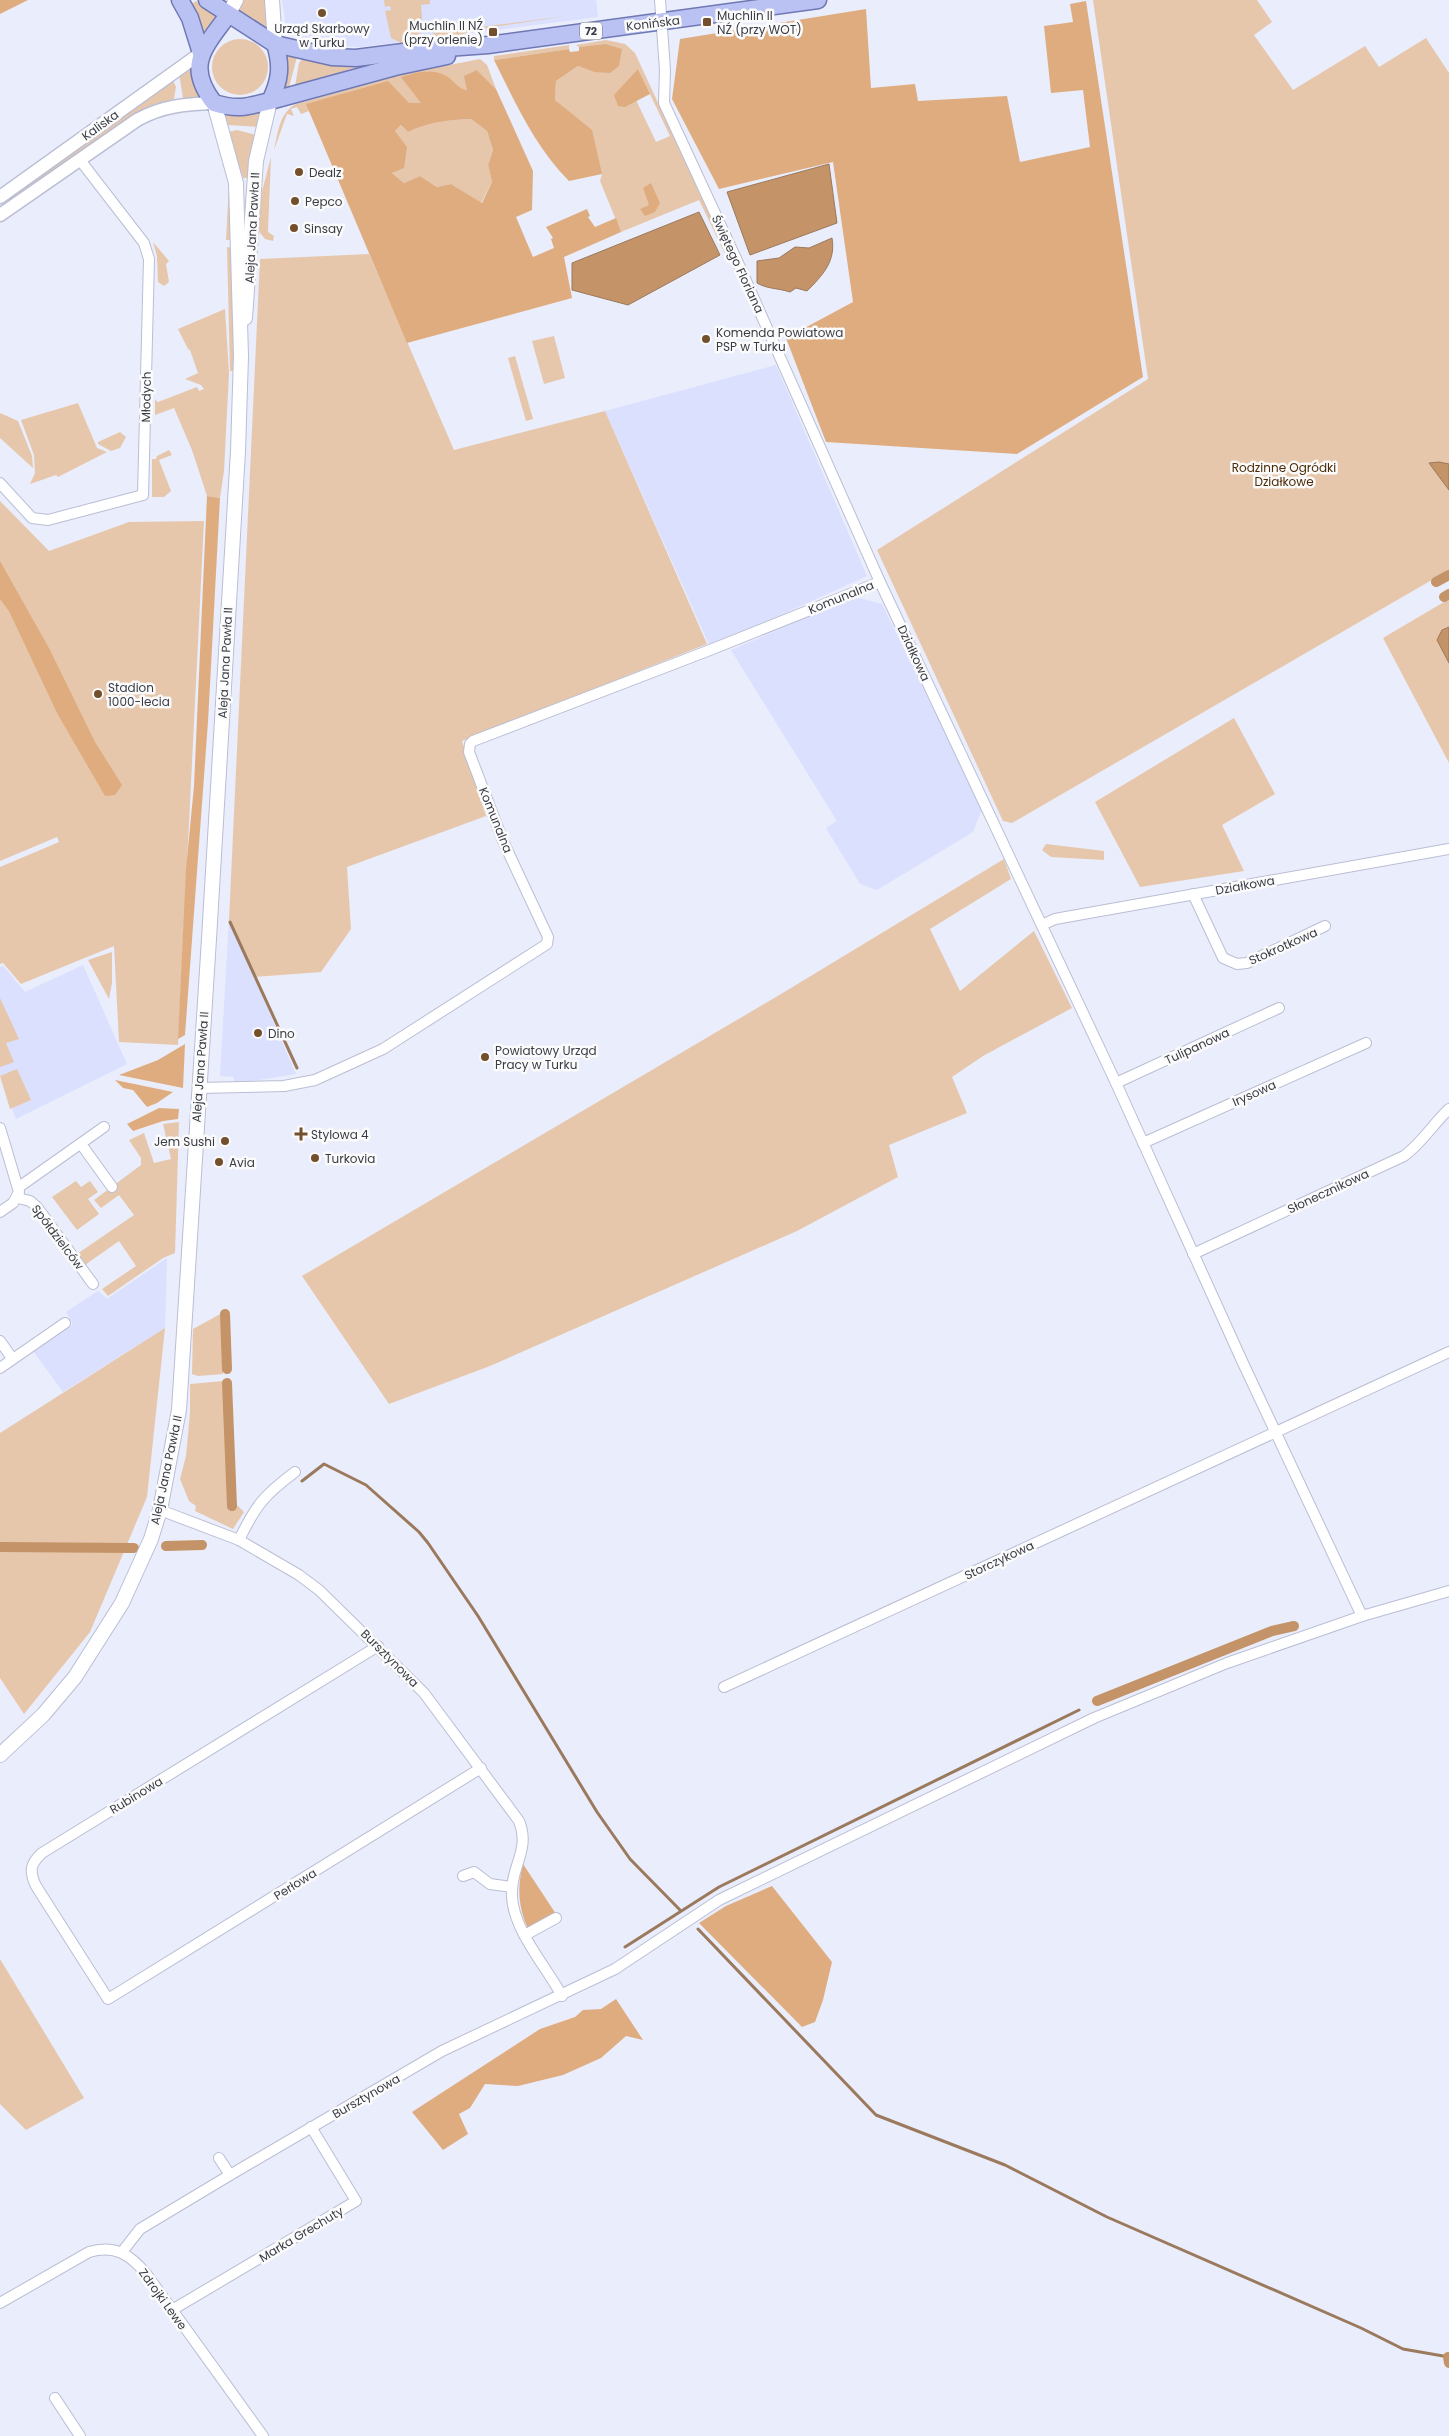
<svg xmlns="http://www.w3.org/2000/svg" width="1449" height="2436" font-family="Poppins,sans-serif">
<rect width="100%" height="100%" fill="#eaedfb"/>
<g fill="#dae0fe">
<polygon points="282,0 596,0 598,17 361,47 336,46 298,39 286,25"/>
<polygon points="776,365 867,576 710,647 605,411"/>
<polygon points="855,597 882,604 982,809 973,832 877,890 860,884 826,828 837,821 731,650"/>
<polygon points="229,920 254,977 296,1074 234,1084 234,1077 220,1076"/>
<polygon points="83,965 127,1064 16,1119 0,1075 0,967 3,966 25,992"/>
<polygon points="167,1258 165,1328 63,1392 34,1352 73,1324 66,1312 98,1291 107,1299"/>
</g>
<g fill="#e6c7ac" fill-rule="evenodd">
<polygon points="243,0 266,0 267,29 238,12"/>
<polygon points="384,0 430,0 430,4 421,5 422,18 418,41 401,43 391,38 385,11 391,10 390,6 385,7"/>
<polygon points="1093,0 1257,0 1272,22 1254,35 1293,90 1365,46 1379,67 1426,38 1449,73 1449,570 1012,823 1003,821 877,550 1148,379"/>
<polygon points="196,1 218,17 202,37 191,4"/>
<polygon points="567,16 473,30 456,37 432,39 433,33"/>
<circle cx="240" cy="67" r="28"/>
<path d="M606,40l19,4 10,9 96,208 -2,1 -30,-62 -78,32 -21,-51 2,-7 -31,-60 -16,-14 1,-19 22,-15 16,6 11,-28 -26,3 -3,-2zM638,69l32,67 -14,6 -20,-42z"/>
<polygon points="569,45 569,49 494,60 494,56"/>
<polygon points="284,52 297,57 289,87 283,87"/>
<polygon points="303,58 367,64 295,86 299,63"/>
<path d="M480,59l7,6 9,24 -19,-19 -9,20 -7,-1 -15,-13 -24,27 -115,1 2,7 -8,3 -4,-7 -6,2 3,7 -7,-2 -13,36c4,-17 5,-37 22,-46l108,-30z"/>
<polygon points="191,67 192,79 201,98 183,98 179,74"/>
<polygon points="172,78 176,87 174,99 149,106 136,114 11,202 8,199"/>
<polygon points="262,110 258,127 227,125 222,113 241,115"/>
<path d="M471,119l16,12 6,19 -5,15 4,17 -11,21 -30,-19 -14,3 -17,-11 -16,7 -12,-10 12,-6 -9,-36 6,-6 7,7c21,-10 40,-12 63,-13z"/>
<polygon points="237,130 256,135 248,178 243,178 228,132"/>
<polygon points="271,157 268,232 274,236 273,241 265,239 257,229 259,203"/>
<polygon points="229,185 233,240 226,240"/>
<polygon points="153,242 169,261 166,264 169,282 164,286 158,282 157,256"/>
<polygon points="227,247 232,248 234,263 234,371 230,371"/>
<polygon points="369,254 454,450 605,411 707,644 462,741 486,816 347,867 351,929 321,972 254,977 229,920 260,259"/>
<polygon points="225,309 229,373 224,471 220,498 207,496 192,450 174,408 155,415 155,400 158,402 197,387 199,391 204,389 201,385 185,379 198,373 190,350 188,349 178,329"/>
<polygon points="554,336 565,378 544,384 532,341"/>
<polygon points="515,356 533,419 526,421 508,358"/>
<polygon points="78,403 97,448 107,452 58,477 56,475 30,484 35,473 34,455 21,420"/>
<polygon points="0,413 18,421 32,456 33,468 0,438"/>
<polygon points="120,432 126,437 120,448 111,451 98,444 98,442"/>
<polygon points="169,450 172,455 159,460 171,491 164,497 152,497 152,459 156,459 157,456"/>
<polygon points="0,501 49,551 129,522 204,521 178,1045 119,1042 114,946 21,984 3,963 0,964 0,867 59,842 57,837 0,861"/>
<polygon points="1449,599 1449,763 1383,638"/>
<polygon points="1234,718 1275,794 1222,825 1244,871 1140,887 1095,802"/>
<polygon points="1046,844 1104,851 1104,860 1051,857 1042,850"/>
<polygon points="1004,859 1011,879 930,929 960,991 1034,931 1072,1008 983,1056 952,1077 967,1113 889,1145 898,1177 797,1231 490,1366 389,1404 302,1276 781,994"/>
<polygon points="112,952 112,983 109,999 88,960"/>
<polygon points="0,998 19,1039 6,1043 14,1062 0,1067"/>
<polygon points="17,1069 31,1100 10,1109 0,1076"/>
<polygon points="179,1122 175,1253 163,1258 108,1296 102,1289 136,1266 119,1241 85,1265 77,1254 134,1215 119,1195 101,1208 94,1200 141,1165 141,1158 129,1140 144,1133 154,1163 171,1159 163,1124"/>
<polygon points="76,1181 81,1187 90,1181 98,1192 88,1199 99,1214 77,1230 52,1197"/>
<polygon points="224,1312 223,1374 198,1376 192,1374 193,1329"/>
<polygon points="165,1328 147,1497 90,1632 24,1714 0,1678 0,1433"/>
<polygon points="224,1381 232,1495 235,1503 244,1512 233,1529 195,1511 196,1506 189,1501 180,1479 186,1456 190,1413 190,1384"/>
<polygon points="0,1959 84,2098 26,2130 0,2104"/>
</g>
<g fill="#dfac7f" fill-rule="evenodd">
<polygon points="0,0 28,0 0,14"/>
<polygon points="1086,1 1143,377 1017,454 826,442 786,338 853,302 833,162 719,189 672,99 680,39 866,9 871,88 915,84 918,101 1007,96 1020,162 1090,147 1083,90 1051,93 1044,26 1073,22 1070,4"/>
<path d="M605,44l17,5 -3,17 -9,7 -16,-1 -16,-6 -22,15 -1,19 37,30 10,44 -33,7c-34,-34 -54,-79 -75,-121l75,-11 1,3 9,-1v-4z"/>
<polygon points="638,69 650,94 625,107 618,106 614,95"/>
<path d="M477,70l19,19 37,82 -1,39 -16,7 17,40 21,-9 -3,-9 2,-1 -7,-11 41,-18 3,7 -2,1 7,10 21,-9 5,14 -57,25 8,41 -165,45 -101,-239 82,-23 21,22h12l-20,-26c15,-4 32,-10 47,0 7,5 10,12 19,13l-3,-14zM471,119l16,12 6,19 -5,15 4,17 -10,21 -31,-19 -14,3 -17,-11 -16,7 -12,-10 12,-5 3,-21 -12,-16 6,-6 7,7c21,-10 40,-12 63,-13z"/>
<polygon points="651,183 660,203 655,212 645,216 640,209 649,205 643,188"/>
<polygon points="207,496 220,498 208,722 185,1035 178,1039 186,869 194,786"/>
<polygon points="0,561 50,650 95,742 122,785 115,795 105,796 57,713 9,611 0,599"/>
<polygon points="185,1044 183,1088 119,1075 158,1060"/>
<polygon points="115,1080 173,1092 157,1103 147,1107 133,1090 123,1088"/>
<polygon points="159,1108 179,1109 178,1119 163,1121 133,1131 127,1124"/>
<path d="M523,1864l33,50 -28,15c-10,-22 -11,-42 -5,-65z"/>
<polygon points="772,1886 832,1962 823,2000 815,2022 802,2027 699,1923 726,1906"/>
<polygon points="616,1999 643,2040 626,2036 601,2058 563,2075 518,2086 485,2084 470,2108 459,2114 468,2134 443,2150 412,2112 540,2029 575,2017 583,2010 601,2009"/>
</g>
<g fill="#c49367" stroke="#9b795d">
<polygon points="829,164 837,223 750,255 727,192"/>
<polygon points="699,212 720,255 628,305 572,290 572,263"/>
<path d="M832,238c4,23 -9,37 -25,53l-11,-3 -6,4c-12,-4 -23,-3 -33,-9v-22l22,-3 16,-11 14,1z"/>
<polygon points="1439,462 1449,464 1449,490 1429,463"/>
<polygon points="1449,627 1449,663 1437,640 1442,630"/>
</g>
<g fill="none" stroke-linecap="round" stroke-linejoin="round">
<g stroke="#9b795d" stroke-width="3">
<polyline points="230,922 297,1068"/>
<polyline points="302,1481 324,1464 366,1485 419,1532 428,1543 478,1616 597,1812 630,1859 680,1910"/>
<polyline points="698,1929 876,2115 1005,2165 1107,2217 1361,2328 1403,2349 1449,2357"/>
<polyline points="625,1947 719,1887 1079,1710"/>
</g>
<g stroke="#c49367" stroke-width="10">
<polyline points="1436,582 1449,575"/>
<polyline points="1444,597 1449,594"/>
<polyline points="225,1314 227,1369"/>
<polyline points="227,1383 232,1506"/>
<polyline points="166,1546 202,1545"/>
<polyline points="0,1547 134,1548"/>
<polyline points="1097,1701 1272,1631 1294,1626"/>
<polyline points="1448,2357 1449,2363"/>
</g>
<defs>
<g id="minor">
<polyline points="660,0 665,70 664,103 739,265 880,582 1116,1083 1243,1363 1362,1616 1449,1591"/>
<polyline points="0,483 32,518 48,520 143,495 149,259 144,243 80,160"/>
<polyline points="1193,894 1223,958 1237,964 1247,963 1325,926"/>
<polyline points="1042,925 1055,919 1449,849"/>
<polyline points="1116,1083 1279,1008"/>
<polyline points="199,1088 284,1086 315,1080 383,1049 547,944 548,937 503,841 469,752 470,744 473,741 710,650 880,582"/>
<polyline points="0,1128 19,1192 13,1203 0,1212"/>
<polyline points="1143,1143 1366,1043"/>
<polyline points="81,1144 112,1187"/>
<polyline points="19,1187 104,1127"/>
<polyline points="18,1198 30,1201 37,1207 93,1284"/>
<path d="M1193,1254l211,-98c18,-13 29,-32 45,-47"/>
<polyline points="0,1341 12,1358"/>
<polyline points="0,1368 65,1323"/>
<path d="M160,1510l79,30 60,35 20,15 105,103 95,128c12,29 -9,46 -7,75 1,34 34,70 50,100"/>
<path d="M239,1540c17,-35 25,-45 56,-68"/>
<path d="M378,1646l-336,207c-12,11 -13,18 -6,33l72,113 373,-231"/>
<polyline points="724,1687 1449,1352"/>
<polyline points="463,1876 474,1872 490,1884 512,1887"/>
<polyline points="525,1935 556,1918"/>
<polyline points="219,2158 230,2175"/>
<polyline points="122,2252 140,2229 230,2175 442,2051 615,1969 719,1900 1094,1718 1227,1663 1362,1616"/>
<path d="M0,2303l89,-51c26,-8 42,3 58,23l116,161"/>
<polyline points="172,2310 356,2201 311,2127"/>
<polyline points="55,2398 80,2436"/>
</g>
<g id="tertiary">
<polyline points="0,197 201,53"/>
<path d="M0,215l137,-95c25,-14 48,-16 77,-17"/>
</g>
<g id="secondary">
<polyline points="272,0 275,44"/>
<polyline points="228,15 236,0"/>
<polyline points="245,318 256,161 270,101"/>
<polyline points="0,1755 43,1715 75,1677 122,1603 151,1539 160,1510 179,1410 209,939 238,451 241,356 236,183 214,103"/>
</g>
<g id="primary">
<polyline points="180,0 190,18 201,53"/>
<polyline points="207,0 275,44 332,57 356,58 419,50 488,45 818,0"/>
<path d="M228,15c-24,33 -43,50 -14,88 23,7 33,4 56,-2 10,-20 12,-35 5,-57"/>
<polyline points="270,101 395,67 447,56"/>
</g>
</defs>
<use href="#minor" stroke="#babed4" stroke-width="12"/>
<use href="#tertiary" stroke="#babed4" stroke-width="15"/>
<use href="#secondary" stroke="#babed4" stroke-width="16"/>
<use href="#primary" stroke="#6f78b2" stroke-width="19"/>
<use href="#minor" stroke="#fff" stroke-width="10"/>
<use href="#tertiary" stroke="#fff" stroke-width="12"/>
<use href="#secondary" stroke="#fff" stroke-width="14"/>
<use href="#primary" stroke="#bac2f4" stroke-width="16"/>
</g>
<g fill="#744f2b" stroke="#fbfbfb" stroke-width="2">
<circle cx="322" cy="13" r="5"/>
<rect x="702" y="17" width="10" height="10" rx="2.5"/>
<rect x="488" y="27" width="10" height="10" rx="2.5"/>
<circle cx="299" cy="172" r="5"/>
<circle cx="295" cy="201" r="5"/>
<circle cx="294" cy="228" r="5"/>
<circle cx="706" cy="339" r="5"/>
<circle cx="98" cy="694" r="5"/>
<circle cx="258" cy="1033" r="5"/>
<circle cx="485" cy="1057" r="5"/>
<path d="M298.5 1126.5h5v5h5v5h-5v5h-5v-5h-5v-5h5z"/>
<circle cx="225" cy="1141" r="5"/>
<circle cx="315" cy="1158" r="5"/>
<circle cx="219" cy="1162" r="5"/>
</g>
<g text-anchor="middle" dominant-baseline="central" stroke-width="5" stroke-linejoin="round" paint-order="stroke">
<rect fill="#fbfbfb" stroke="#74757c" stroke-width="1" x="580" y="22.5" width="22" height="17" rx="4"/>
<g font-size="11" font-weight="bold" fill="#3a3c45">
<text x="591" y="31">72</text>
</g>
<g font-size="12" fill="#3a3c45" stroke="#fbfbfb" text-anchor="start">
<text x="717" y="15">Muchlin II<tspan x="717" dy="14">NŹ (przy WOT)</tspan></text>
<text x="483" y="25" text-anchor="end">Muchlin II NŹ<tspan x="483" dy="14">(przy orlenie)</tspan></text>
<text x="322" y="28" text-anchor="middle">Urząd Skarbowy<tspan x="322" dy="14">w Turku</tspan></text>
<text x="309" y="172">Dealz</text>
<text x="305" y="201">Pepco</text>
<text x="304" y="228">Sinsay</text>
<text x="716" y="332">Komenda Powiatowa<tspan x="716" dy="14">PSP w Turku</tspan></text>
<text x="108" y="687">Stadion<tspan x="108" dy="14">1000-lecia</tspan></text>
<text x="268" y="1033">Dino</text>
<text x="495" y="1050">Powiatowy Urząd<tspan x="495" dy="14">Pracy w Turku</tspan></text>
<text x="311" y="1134">Stylowa 4</text>
<text x="215" y="1141" text-anchor="end">Jem Sushi</text>
<text x="325" y="1158">Turkovia</text>
<text x="229" y="1162">Avia</text>
</g>
<g font-size="12" fill="#3a3c45" stroke="#fbfbfb">
<text transform="translate(653 23) rotate(-7)">Konińska</text>
<text transform="translate(100 125) rotate(-36)">Kaliska</text>
<text transform="translate(252 228) rotate(-87)">Aleja Jana Pawła II</text>
<text transform="translate(738 264) rotate(65)">Świętego Floriana</text>
<text transform="translate(146 397) rotate(-89)">Młodych</text>
<text transform="translate(841 597) rotate(-22)">Komunalna</text>
<text transform="translate(914 653) rotate(65)">Działkowa</text>
<text transform="translate(225 663) rotate(-87)">Aleja Jana Pawła II</text>
<text transform="translate(496 820) rotate(68)">Komunalna</text>
<text transform="translate(1245 885) rotate(-10)">Działkowa</text>
<text transform="translate(1283 946) rotate(-24)">Stokrotkowa</text>
<text transform="translate(1197 1046) rotate(-25)">Tulipanowa</text>
<text transform="translate(200 1067) rotate(-86)">Aleja Jana Pawła II</text>
<text transform="translate(1254 1093) rotate(-24)">Irysowa</text>
<text transform="translate(1328 1191) rotate(-25)">Słonecznikowa</text>
<text transform="translate(58 1237) rotate(53)">Spółdzielców</text>
<text transform="translate(166 1470) rotate(-78)">Aleja Jana Pawła II</text>
<text transform="translate(999 1560) rotate(-25)">Storczykowa</text>
<text transform="translate(390 1658) rotate(45)">Bursztynowa</text>
<text transform="translate(136 1795) rotate(-31)">Rubinowa</text>
<text transform="translate(295 1884) rotate(-32)">Perłowa</text>
<text transform="translate(366 2096) rotate(-30)">Bursztynowa</text>
<text transform="translate(301 2234) rotate(-31)">Marka Grechuty</text>
<text transform="translate(163 2299) rotate(54)">Zdrojki Lewe</text>
</g>
<g font-size="12" fill="#4c2b06" stroke="#fbfbfb">
<text x="1284" y="467">Rodzinne Ogródki<tspan x="1284" dy="14">Działkowe</tspan></text>
</g>
</g>
</svg>
